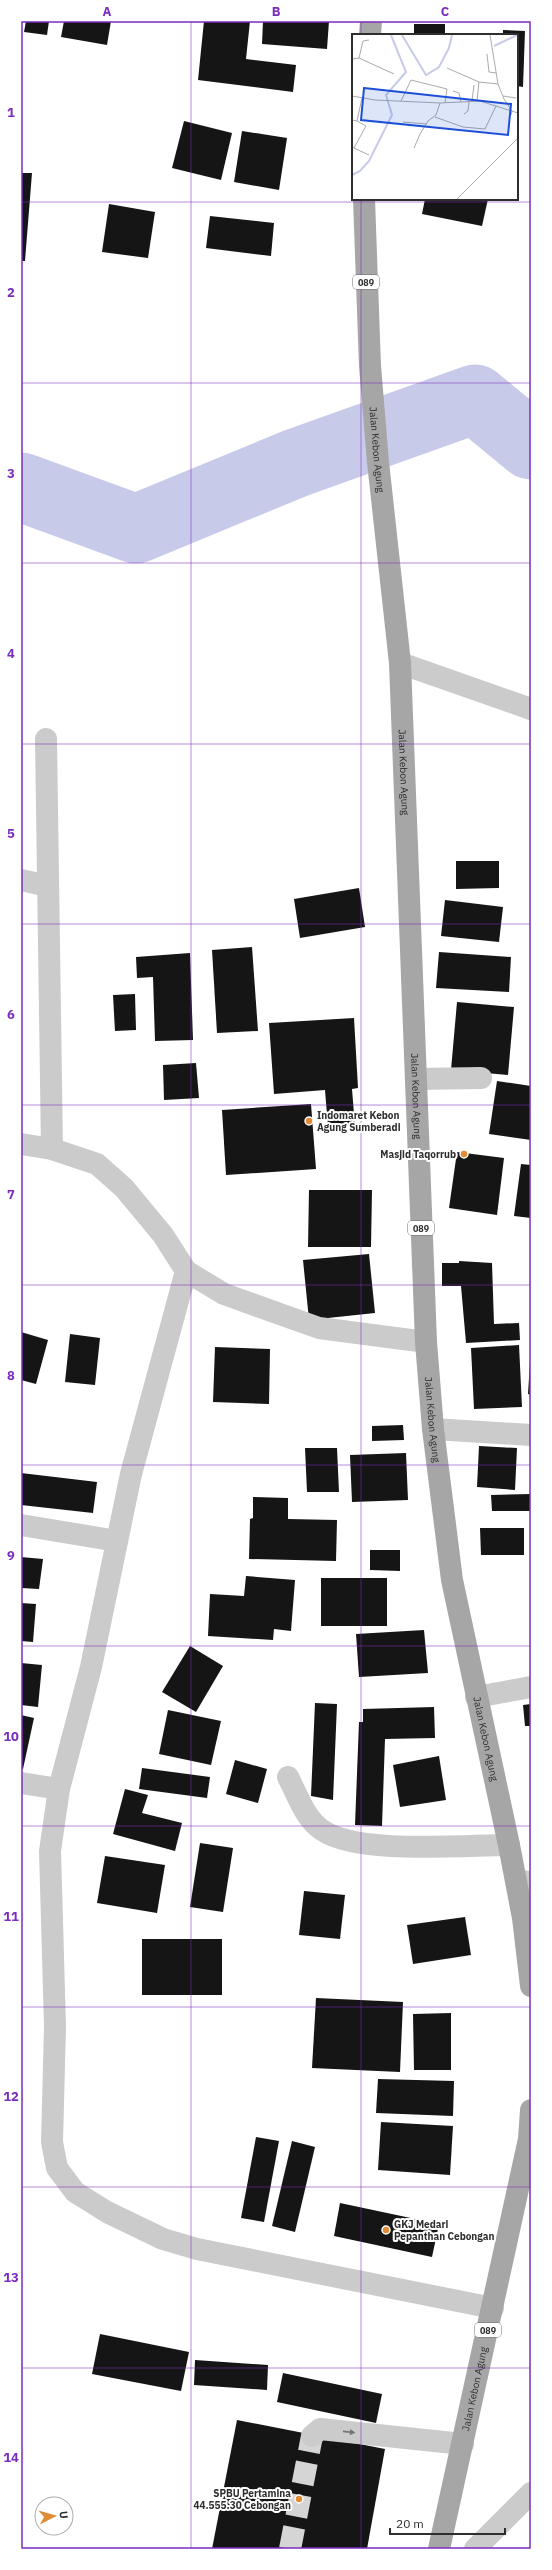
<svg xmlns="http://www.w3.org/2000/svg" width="552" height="2570" font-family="'IBM Plex Sans',sans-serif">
<rect width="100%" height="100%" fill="#fff"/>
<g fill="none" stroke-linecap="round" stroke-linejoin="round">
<polyline stroke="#c8caea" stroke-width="69" points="21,487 136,529 296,463 475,399 531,445"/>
</g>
<g fill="#151515">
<polygon points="26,21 49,21 47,35 24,32"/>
<polygon points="64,21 111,21 107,45 61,37"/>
<polygon points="204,21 250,21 246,59 296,65 293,92 198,80"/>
<polygon points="263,21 329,21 327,49 262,44"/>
<rect x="414" y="24" width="31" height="11"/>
<polygon points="503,30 525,31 523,87 517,86 517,35 503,35"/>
<polygon points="184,121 232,133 221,180 172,168"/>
<polygon points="242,131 287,138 279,190 234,182"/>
<polygon points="21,173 32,173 25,261 21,261"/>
<polygon points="425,199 488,199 482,226 422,214"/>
<polygon points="109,204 155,212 148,258 102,252"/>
<polygon points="210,216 274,223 271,256 206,248"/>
<polygon points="456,861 499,861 499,888 456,889"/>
<polygon points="359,888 365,927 300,938 294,899"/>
<polygon points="445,900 503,907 499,942 441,936"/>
<polygon points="252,947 258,1031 217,1033 212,950"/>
<polygon points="439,952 511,957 509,992 436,988"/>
<polygon points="190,953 193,1040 155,1041 153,977 137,978 136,957"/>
<polygon points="135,994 136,1030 115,1031 113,995"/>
<polygon points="457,1002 514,1007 508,1075 451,1070"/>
<polygon points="354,1018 358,1088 352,1089 355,1126 328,1127 325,1090 274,1094 269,1023"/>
<polygon points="196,1063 199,1098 164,1100 163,1065"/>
<polygon points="497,1081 531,1086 531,1140 489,1134"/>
<polygon points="311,1104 316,1169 226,1175 222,1110"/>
<polygon points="457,1152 504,1158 497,1215 449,1208"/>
<polygon points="521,1164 531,1165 531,1218 514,1216"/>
<polygon points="309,1190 372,1190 371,1247 308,1247"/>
<polygon points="369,1254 375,1313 309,1320 303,1260"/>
<polygon points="459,1261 492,1263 494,1324 519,1323 520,1340 466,1343 461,1286 442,1286 442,1263 459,1263"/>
<polygon points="21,1332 48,1340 36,1384 21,1380"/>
<polygon points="70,1334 100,1338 95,1385 65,1382"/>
<polygon points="519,1345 522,1407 474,1409 471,1348"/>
<polygon points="215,1347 270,1349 269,1404 213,1402"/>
<polygon points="530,1362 531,1362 531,1395 528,1394"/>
<polygon points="403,1425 404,1440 372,1441 372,1426"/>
<polygon points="479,1446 517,1448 515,1490 477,1487"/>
<polygon points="305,1448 337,1448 339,1492 307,1492"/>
<polygon points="406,1453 408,1500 352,1502 350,1455"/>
<polygon points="21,1473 97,1482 93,1513 21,1505"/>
<polygon points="531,1494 531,1511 492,1511 491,1495"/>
<polygon points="253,1497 288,1498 288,1519 337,1520 336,1561 249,1559 250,1519 253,1518"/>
<polygon points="480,1528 524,1528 524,1555 481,1555"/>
<polygon points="370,1550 400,1550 400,1571 370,1570"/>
<polygon points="21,1557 43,1559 39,1589 21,1588"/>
<polygon points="246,1576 295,1580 291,1631 274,1629 273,1640 208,1636 210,1594 244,1596"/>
<rect x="321" y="1578" width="66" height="48"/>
<polygon points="21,1603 36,1604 33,1642 21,1641"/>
<polygon points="424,1630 428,1673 359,1677 356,1634"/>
<polygon points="190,1646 223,1666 196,1712 162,1692"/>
<polygon points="21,1663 42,1665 38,1707 21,1705"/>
<polygon points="315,1703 337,1704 333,1800 311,1796"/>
<polygon points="531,1704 531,1726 525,1726 523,1705"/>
<polygon points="434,1707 435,1738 385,1739 382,1826 355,1825 359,1722 363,1722 363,1709"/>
<polygon points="168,1710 221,1721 211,1765 159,1754"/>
<polygon points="21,1715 34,1718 23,1769 21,1768"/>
<polygon points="439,1756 446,1800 400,1807 393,1765"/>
<polygon points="235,1760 267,1769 258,1803 226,1794"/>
<polygon points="142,1768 210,1777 207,1798 139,1789"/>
<polygon points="125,1789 148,1795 142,1813 182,1823 175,1851 113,1834"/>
<polygon points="200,1843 233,1848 223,1912 190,1907"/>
<polygon points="105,1856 165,1865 157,1913 97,1903"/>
<polygon points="304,1891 345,1895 340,1939 299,1935"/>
<polygon points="465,1917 471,1955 413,1964 407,1925"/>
<rect x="142" y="1939" width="80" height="56"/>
<polygon points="316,1998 403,2002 400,2072 312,2068"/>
<polygon points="451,2013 451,2070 414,2070 413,2014"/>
<polygon points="378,2079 454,2081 453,2116 376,2113"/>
<polygon points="381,2122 453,2126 450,2175 378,2170"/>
<polygon points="256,2137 279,2141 264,2222 241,2218"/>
<polygon points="292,2141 315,2147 295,2232 272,2226"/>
<polygon points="340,2203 439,2224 432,2257 334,2236"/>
<polygon points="100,2334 189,2352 181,2391 92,2374"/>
<polygon points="195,2360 268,2365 267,2390 194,2385"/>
<polygon points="283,2373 382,2394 376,2423 277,2402"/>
<polygon points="237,2420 385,2449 367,2549 212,2549"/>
</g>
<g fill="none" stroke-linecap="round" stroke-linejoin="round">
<polyline stroke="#d5d5d5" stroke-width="22" stroke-dasharray="22 11" stroke-linecap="butt" points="290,2549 312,2436"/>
<g stroke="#cbcbcb" stroke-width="22">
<polyline points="400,663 531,709"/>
<polyline points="46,739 52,1149"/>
<polyline points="21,880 48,886"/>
<polyline points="416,1079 481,1078"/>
<polyline points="21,1144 52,1149 97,1164 124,1188 163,1235 186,1271 224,1294 319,1328 426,1342"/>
<polyline points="186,1271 131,1474 91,1667 59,1789 50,1851 55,2026 52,2142 57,2168 75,2192 107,2212 163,2239 197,2249 493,2308"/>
<polyline points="433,1429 531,1435"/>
<polyline points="21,1525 117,1541"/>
<polyline points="476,1697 531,1687"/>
<path d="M288,1777c9,17 17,42 34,53 36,25 142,15 187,15"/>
<polyline points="21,1783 59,1789"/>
<polyline points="516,1881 531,1882"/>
<polyline points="312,2436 320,2429 463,2444"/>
<polyline points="475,2549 531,2493"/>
</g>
<g stroke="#a6a6a6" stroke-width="22">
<polyline points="370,35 371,21"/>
<path id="s1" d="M364,199l6,167 8,96 22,201 26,679 7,87 19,151 57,265 14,73 8,68"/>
<path id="s2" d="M439,2549l90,-410 2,-29"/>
</g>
</g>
<defs><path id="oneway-solid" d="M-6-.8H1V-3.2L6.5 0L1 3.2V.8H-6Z"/></defs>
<use fill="#757575" href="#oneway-solid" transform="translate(349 2432) rotate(6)"/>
<path fill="none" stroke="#7b2cbf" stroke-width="1" stroke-opacity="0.55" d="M191,21v2528M361,21v14M361,199v2350M21,202h510M21,383h510M21,563h510M21,744h510M21,924h510M21,1105h510M21,1285h510M21,1465h510M21,1646h510M21,1826h510M21,2007h510M21,2187h510M21,2368h510"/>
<g fill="#e08b35" stroke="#fff" stroke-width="1.5">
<circle cx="309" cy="1121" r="4"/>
<circle cx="464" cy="1154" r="4"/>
<circle cx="386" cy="2230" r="4"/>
<circle cx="299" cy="2499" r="4"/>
</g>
<g text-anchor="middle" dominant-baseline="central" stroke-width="4" stroke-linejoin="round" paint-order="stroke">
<g fill="#fff" stroke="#6d6d6d" stroke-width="1">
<rect x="353" y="275" width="26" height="14" rx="3"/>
<rect x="408" y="1221" width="26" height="14" rx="3"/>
<rect x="475" y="2323" width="26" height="14" rx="3"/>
</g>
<g font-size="9" font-weight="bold" fill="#2e2e2e">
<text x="366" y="282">089</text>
<text x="421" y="1228">089</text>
<text x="488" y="2330">089</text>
</g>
<g font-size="10" fill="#2e2e2e" stroke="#fff">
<text stroke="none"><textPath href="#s1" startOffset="251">Jalan Kebon Agung</textPath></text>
<text stroke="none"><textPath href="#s1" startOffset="575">Jalan Kebon Agung</textPath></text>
<text stroke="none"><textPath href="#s1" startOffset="899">Jalan Kebon Agung</textPath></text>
<text stroke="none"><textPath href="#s1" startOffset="1223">Jalan Kebon Agung</textPath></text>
<text stroke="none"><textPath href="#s1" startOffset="1547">Jalan Kebon Agung</textPath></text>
<text stroke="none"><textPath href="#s2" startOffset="164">Jalan Kebon Agung</textPath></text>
</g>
<g font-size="10" font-weight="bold" fill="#2e2e2e" stroke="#fff" text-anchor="start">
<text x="317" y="1115">Indomaret Kebon<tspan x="317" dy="12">Agung Sumberadi</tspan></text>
<text x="456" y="1154" text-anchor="end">Masjid Taqorrub</text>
<text x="394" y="2224">GKJ Medari<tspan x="394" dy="12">Pepanthan Cebongan</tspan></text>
<text x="291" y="2493" text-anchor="end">SPBU Pertamina<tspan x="291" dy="12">44.555.30 Cebongan</tspan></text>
</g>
</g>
<g transform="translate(352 34)">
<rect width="166" height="166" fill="#fff"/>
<path fill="none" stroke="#c8caea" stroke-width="2" d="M50,1l24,40 13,-8 10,-19 3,-13M142,12l23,-11M0,141l8,-4 9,-10 23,-46 -6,-20 20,-23 -15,-37"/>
<path fill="none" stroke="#ababab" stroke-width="1" d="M138,1l8,49 6,15 8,12 -1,4M135,20l2,18 7,1M7,24l4,-17 6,-1M0,25l7,-1 35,16M95,34l32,14 19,2M101,57l6,2 2,9M0,62l23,4 65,3 40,-2 38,12M151,62l13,2M49,67l10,-21 36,9 -2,14M120,67l2,-16M125,67l2,-19M112,80l4,-3 1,-9M83,83l28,10 22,2 11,-23M0,86l5,1 5,-23M51,88l24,2M0,113l2,1 12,-22 -9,-5M2,114l15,7M62,114l6,-14 8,-13 8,-6 4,-12M105,165l61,-61"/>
<path fill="#1d4ed8" fill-opacity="0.15" stroke="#1d4ed8" stroke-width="2" d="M12,54l147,16 -3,31 -147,-15z"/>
<rect width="166" height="166" fill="none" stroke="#2e2e2e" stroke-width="2"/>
</g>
<rect width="552" height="2570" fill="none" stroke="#ffffff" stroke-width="44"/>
<g transform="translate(54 2516) rotate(84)"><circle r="19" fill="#ffffff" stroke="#ababab"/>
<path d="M0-3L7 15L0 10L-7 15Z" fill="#e08b35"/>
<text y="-6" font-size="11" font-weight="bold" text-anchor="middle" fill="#2e2e2e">U</text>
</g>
<path d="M390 2528v6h115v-6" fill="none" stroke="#2e2e2e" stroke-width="2"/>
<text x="396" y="2528" font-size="12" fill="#2e2e2e" stroke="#ffffff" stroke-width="3" paint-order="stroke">20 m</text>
<rect x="22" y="22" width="508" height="2526" fill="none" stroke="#7b2cbf" stroke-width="1.5"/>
<g font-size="13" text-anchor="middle" font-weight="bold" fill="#7b2cbf">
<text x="107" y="16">A</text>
<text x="276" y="16">B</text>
<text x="445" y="16">C</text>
<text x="11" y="117">1</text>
<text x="11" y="297">2</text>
<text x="11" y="478">3</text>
<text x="11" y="658">4</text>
<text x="11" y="838">5</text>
<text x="11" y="1019">6</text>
<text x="11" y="1199">7</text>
<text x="11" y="1380">8</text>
<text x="11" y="1560">9</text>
<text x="11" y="1741">10</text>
<text x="11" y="1921">11</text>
<text x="11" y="2101">12</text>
<text x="11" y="2282">13</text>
<text x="11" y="2462">14</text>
</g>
</svg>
